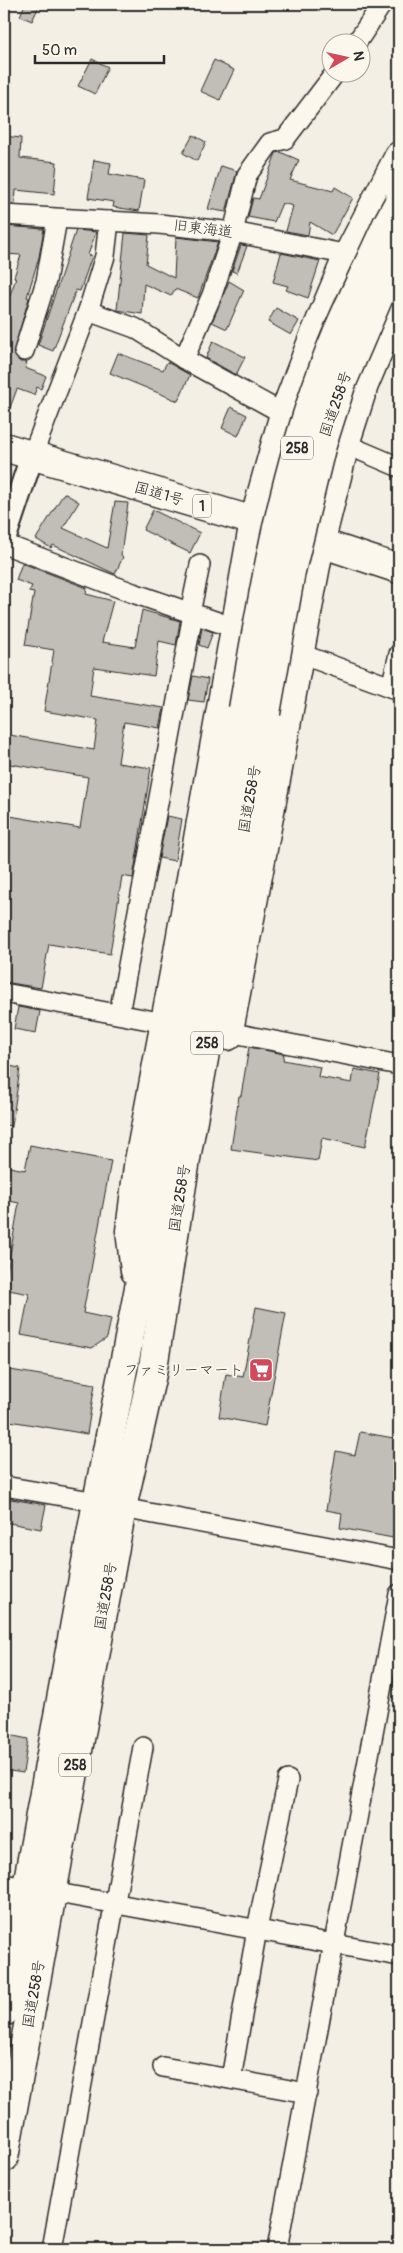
<svg xmlns="http://www.w3.org/2000/svg" width="403" height="2253" font-family="Pangolin,'Klee One',sans-serif">
<rect width="100%" height="100%" fill="#f3efe4"/>
<filter id="ink" filterUnits="userSpaceOnUse"><feTurbulence type="fractalNoise" baseFrequency=".02" numOctaves="2"/><feDisplacementMap in="SourceGraphic" scale="10" xChannelSelector="R" yChannelSelector="G"/><feConvolveMatrix kernelMatrix="1 2 1 2 8 2 1 2 1" color-interpolation-filters="sRGB"/></filter>
<g filter="url(#ink)">
<g fill="#c0beb6" stroke="#2b2b2b">
<polygon points="25,4 40,4 32,21 20,16"/>
<polygon points="92,59 108,67 95,94 78,86"/>
<polygon points="214,60 234,70 220,100 200,91"/>
<polygon points="193,135 206,142 197,161 183,153"/>
<polygon points="4,136 21,138 20,158 57,162 54,194 16,190 15,204 4,204"/>
<polygon points="280,152 299,160 290,180 333,191 335,187 353,198 332,235 310,222 308,235 286,231 293,206 282,203 274,222 248,217 253,198 259,199 276,153"/>
<polygon points="94,160 111,163 109,174 144,180 139,211 113,207 114,202 88,198"/>
<polygon points="221,166 237,171 226,212 208,209"/>
<polygon points="4,226 44,229 39,257 27,297 29,298 13,353 20,362 27,362 25,368 46,376 41,389 37,387 34,395 17,389 5,421 4,312 16,278 14,277 21,255 4,254"/>
<polygon points="76,230 96,232 88,255 92,256 80,291 76,290 53,351 38,345"/>
<polygon points="125,233 149,235 146,264 174,278 176,237 218,242 198,298 175,289 171,296 144,284 142,314 117,310"/>
<polygon points="241,245 247,246 237,273 232,271"/>
<polygon points="281,253 320,261 308,298 286,290 288,286 273,282"/>
<polygon points="229,281 244,290 227,329 212,322"/>
<polygon points="276,308 299,321 291,335 268,322"/>
<polygon points="213,341 245,357 236,375 206,358"/>
<polygon points="118,353 163,370 167,362 190,375 178,401 110,373"/>
<polygon points="231,407 247,415 238,436 222,428"/>
<polygon points="64,493 79,502 63,528 107,548 115,502 128,503 121,555 123,557 115,574 53,545 51,548 36,539"/>
<polygon points="153,510 200,533 190,553 143,530"/>
<polygon points="22,563 87,588 86,594 113,601 102,642 135,647 142,610 180,621 176,645 159,641 154,676 94,667 90,696 164,708 160,728 124,722 118,763 151,768 133,878 122,876 110,954 49,944 41,988 4,982 4,815 80,828 88,777 4,763 4,734 94,750 98,720 44,711 54,650 25,645 34,593 29,592 32,586 16,580"/>
<polygon points="202,628 213,632 207,648 199,645"/>
<polygon points="193,676 208,679 204,702 188,700"/>
<polygon points="167,816 182,819 175,861 159,858"/>
<polygon points="18,1007 40,1011 36,1033 14,1029"/>
<polygon points="249,1047 284,1054 283,1060 320,1067 318,1077 352,1083 354,1069 380,1074 365,1147 322,1138 318,1161 231,1149 239,1096 241,1096"/>
<polygon points="4,1065 20,1068 12,1126 4,1125"/>
<polygon points="30,1145 111,1161 83,1313 111,1319 107,1338 92,1348 21,1335 29,1294 4,1289 19,1203 4,1200 4,1166 25,1170"/>
<polygon points="256,1307 286,1313 265,1426 219,1417 226,1374 243,1377"/>
<polygon points="4,1369 95,1384 87,1434 4,1420"/>
<polygon points="360,1432 399,1439 399,1504 393,1538 340,1528 342,1513 326,1510 336,1451 355,1455"/>
<polygon points="5,1498 46,1505 41,1529 4,1522"/>
<polygon points="4,1734 28,1739 23,1773 4,1770"/>
</g>
<g fill="none" stroke-linecap="round" stroke-linejoin="round">
<defs>
<g id="minor">
<polyline points="357,42 382,4"/>
<polyline points="4,215 159,224 233,232 359,257"/>
<polyline points="88,311 135,328 184,359 284,414"/>
<polyline points="24,351 46,281 57,219"/>
<polyline points="184,359 212,295 233,232 247,175 270,143 285,139 336,72"/>
<polyline points="345,444 399,467"/>
<polyline points="32,456 88,311 105,256 109,221"/>
<polyline points="4,544 133,593 235,628"/>
<polyline points="190,613 200,565"/>
<polyline points="298,653 399,690"/>
<polyline points="391,687 399,654"/>
<polyline points="4,993 165,1023"/>
<polyline points="119,1014 193,614"/>
<polyline points="228,1032 399,1065"/>
<polyline points="4,1486 97,1502"/>
<polyline points="122,1508 399,1560"/>
<polyline points="4,1884 26,1888"/>
<polyline points="52,1892 399,1956"/>
<polyline points="163,2067 307,2093"/>
<polyline points="231,2079 257,1929 288,1780"/>
<polyline points="52,2249 143,1747"/>
<polyline points="277,2249 399,1594"/>
</g>
<polyline id="tertiary" points="4,540 32,456"/>
<g id="trunk">
<polyline points="4,447 254,521 399,569"/>
<polyline points="228,1036 320,544 345,444 364,385 399,302"/>
<polyline points="135,1271 130,1231 138,1166 178,952 254,521 284,414 312,341 348,255 399,156"/>
<polyline points="4,2012 97,1502 166,1150 243,709"/>
<polyline points="4,2158 122,1508 152,1374 187,1153 266,713"/>
</g>
</defs>
<use href="#minor" stroke="#2b2b2b" stroke-width="22"/>
<use href="#tertiary" stroke="#2b2b2b" stroke-width="26"/>
<use href="#trunk" stroke="#2b2b2b" stroke-width="31"/>
<use href="#minor" stroke="#fbf7ec" stroke-width="19"/>
<use href="#tertiary" stroke="#fbf7ec" stroke-width="22"/>
<use href="#trunk" stroke="#fbf7ec" stroke-width="28"/>
<defs>
<g id="trunk-bridge">
<path d="M243,709c19,-112 38,-225 77,-332 18,-52 44,-102 67,-153l12,-22"/>
<polyline points="266,713 291,571 321,448 341,385 399,250"/>
</g>
</defs>
<use href="#trunk-bridge" stroke="#2b2b2b" stroke-width="31" stroke-linecap="butt"/>
<use href="#trunk-bridge" stroke="#fbf7ec" stroke-width="28"/>
</g>
</g>
<defs>
<symbol id="supermarket-square" viewBox="-11 -11 22 22"><rect x="-9" y="-9" width="18" height="18" rx="4" fill="#d1495b" stroke="#fbf7ec"/><path d="M-6-5.5h2.5l.6 2H6L4.5 2H-2.5L-4.4-4H-6ZM-1.5 3.2a1.3 1.3 0 1 0 .1 0ZM3 3.2a1.3 1.3 0 1 0 .1 0Z" fill="#fff"/></symbol>
</defs>
<g fill-rule="evenodd">
<use href="#supermarket-square" x="247" y="1356" width="28" height="28"/>
</g>
<g text-anchor="middle" dominant-baseline="central" stroke-width="4" stroke-linejoin="round" paint-order="stroke">
<g fill="#fbf7ec" stroke="#696865" stroke-width="1">
<rect x="281" y="436.5" width="32" height="23" rx="4"/>
<rect x="193" y="494.5" width="18" height="23" rx="4"/>
<rect x="191" y="1031.5" width="32" height="23" rx="4"/>
<rect x="59" y="1753.5" width="32" height="23" rx="4"/>
</g>
<g font-size="14" font-weight="bold" fill="#2b2b2b">
<text x="297" y="448">258</text>
<text x="202" y="506">1</text>
<text x="207" y="1043">258</text>
<text x="75" y="1765">258</text>
</g>
<g font-size="15" fill="#2b2b2b" stroke="#fbf7ec">
<text transform="translate(203 229) rotate(7)">旧東海道</text>
<text transform="translate(336 404) rotate(-71)">国道258号</text>
<text transform="translate(159 494) rotate(16)">国道1号</text>
<text transform="translate(250 799) rotate(-80)">国道258号</text>
<text transform="translate(180 1198) rotate(-81)">国道258号</text>
<text transform="translate(106 1596) rotate(-80)">国道258号</text>
<text transform="translate(34 1994) rotate(-80)">国道258号</text>
</g>
<g font-size="15" fill="#2b2b2b" stroke="#fbf7ec" text-anchor="end">
<text x="244" y="1370">ファミリーマート</text>
</g>
</g>
<rect width="403" height="2253" fill="none" stroke="#fbf7ec" stroke-width="20"/>
<rect x="10" y="10" width="383" height="2233" fill="none" stroke="#2b2b2b" stroke-width="2" filter="url(#ink)"/>
<g transform="translate(346 58) rotate(81)"><circle r="24" fill="#fbf7ec" stroke="#a8a59f"/>
<path d="M0-4L9 19L0 12L-9 19Z" fill="#d1495b"/>
<text y="-8" font-size="14" font-weight="bold" text-anchor="middle" fill="#2b2b2b">N</text>
</g>
<path d="M35 55v8h129v-8" fill="none" stroke="#2b2b2b" stroke-width="2.5"/>
<text x="42" y="55" font-size="15" fill="#2b2b2b" stroke="#fbf7ec" stroke-width="4" paint-order="stroke">50 m</text>
</svg>
